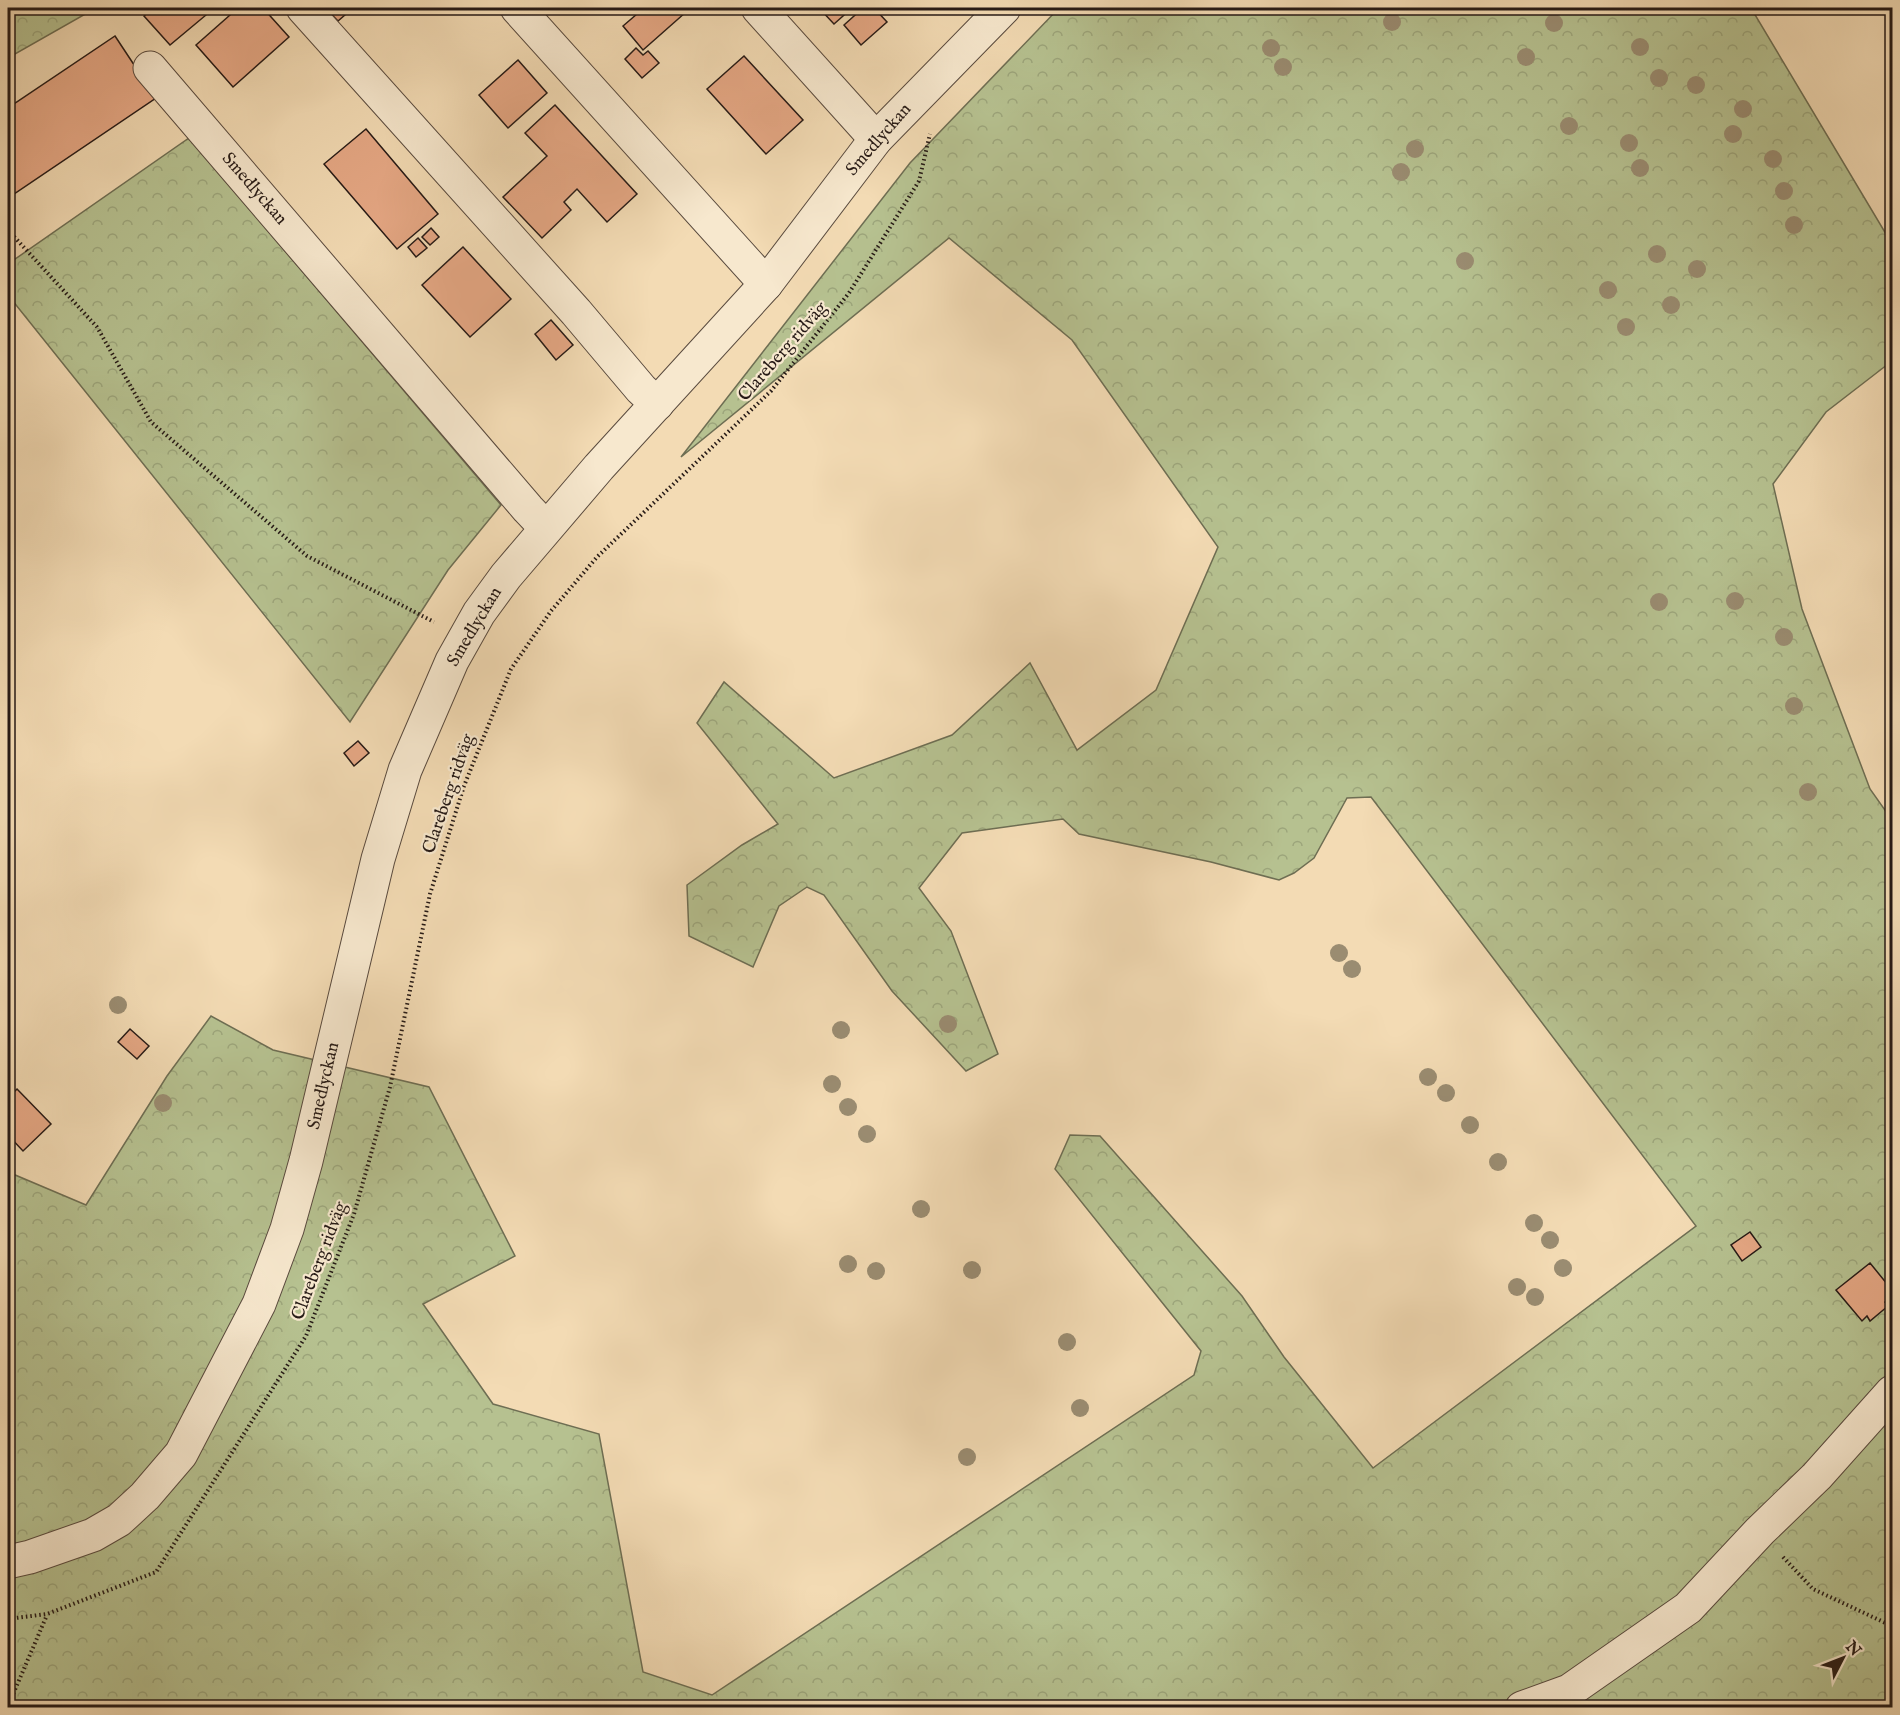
<svg xmlns="http://www.w3.org/2000/svg" width="1900" height="1715" font-family="'IM FELL English',serif">
<defs>
<pattern id="forest-crowns" width="20" height="18" patternUnits="userSpaceOnUse" patternTransform="scale(1.5)"><rect width="20" height="18" fill="#b6c190"/><path d="M2 6a3 3 0 1 1 6 0M12 15a3 3 0 1 1 6 0" fill="none" stroke="#9ca57b"/></pattern>
</defs>
<rect width="100%" height="100%" fill="#f3dbb4"/>
<filter id="stains"><feTurbulence type="fractalNoise" baseFrequency=".00333" numOctaves="4"/><feColorMatrix values="0 0 0 0 .2 0 0 0 0 .09 0 0 0 0 .02 0 0 0 .5 -.17"/></filter>
<radialGradient id="worn" r=".72"><stop offset=".6" stop-color="#630" stop-opacity="0"/><stop offset="1" stop-color="#630" stop-opacity=".3"/></radialGradient>
<g fill="url(#forest-crowns)" stroke="#6e6e53" stroke-width="1.5">
<polygon points="8,8 96,8 8,58"/>
<polygon points="1059,8 1751,8 1892,244 1892,361 1826,412 1773,484 1802,609 1870,789 1892,820 1892,1707 8,1707 8,1172 86,1205 167,1076 211,1016 273,1050 429,1087 515,1256 423,1304 493,1404 599,1434 643,1672 712,1695 1194,1375 1201,1351 1055,1169 1070,1135 1100,1136 1242,1296 1284,1357 1373,1468 1696,1226 1371,797 1347,798 1314,858 1294,873 1279,880 1211,862 1079,834 1063,819 962,833 919,888 951,931 998,1054 966,1071 892,991 824,895 807,887 779,906 753,967 689,936 687,885 742,845 778,824 697,723 724,682 834,778 952,735 1030,663 1077,750 1156,690 1218,547 1072,340 949,238 681,457 910,163"/>
<polygon points="189,138 501,505 448,570 350,722 8,295 8,264"/>
</g>
<g fill="#e6a885" stroke="#261a16" stroke-width="1.5">
<polygon points="154,8 200,8 206,15 170,45 144,16"/>
<polygon points="238,8 263,8 289,37 233,87 196,45"/>
<polygon points="325,8 353,8 338,21"/>
<polygon points="644,8 682,8 686,12 643,50 623,26"/>
<polygon points="819,8 852,8 834,24"/>
<polygon points="863,8 874,8 887,22 861,45 844,25"/>
<polygon points="115,36 156,98 8,198 8,108"/>
<polygon points="636,48 643,55 648,51 659,63 642,78 625,59"/>
<polygon points="744,56 803,120 766,154 707,89"/>
<polygon points="518,60 547,93 508,128 479,95"/>
<polygon points="555,105 637,194 607,222 577,189 564,202 571,210 542,238 503,197 547,156 525,133"/>
<polygon points="366,129 438,214 397,249 324,164"/>
<polygon points="431,228 439,237 430,245 422,237"/>
<polygon points="418,238 427,248 416,257 408,247"/>
<polygon points="463,247 511,299 470,337 422,285"/>
<polygon points="551,320 573,345 556,360 535,334"/>
<polygon points="358,741 369,753 354,766 344,753"/>
<polygon points="130,1029 149,1046 137,1059 118,1042"/>
<polygon points="17,1089 51,1124 23,1151 8,1135 8,1098"/>
<polygon points="1750,1232 1761,1247 1742,1261 1731,1245"/>
<polygon points="1870,1263 1892,1290 1892,1296 1885,1302 1888,1306 1870,1321 1867,1316 1862,1321 1836,1290"/>
</g>
<g fill="none" stroke-linecap="round" stroke-linejoin="round">
<defs>
<g id="minor">
<polyline points="303,8 576,312 641,389 657,404"/>
<polyline points="517,8 766,284"/>
<polyline points="758,8 876,139"/>
<polyline points="150,68 528,509 546,528"/>
<polyline points="8,1562 30,1557 93,1535 119,1520 145,1496 181,1454 259,1304 287,1229 306,1161 378,859 405,770 452,661 479,613 506,576 599,467 766,284 876,139 1004,8"/>
<polyline points="1522,1708 1569,1691 1688,1608 1760,1531 1817,1476 1892,1392"/>
</g>
</defs>
<use href="#minor" stroke="#594a3e" stroke-width="35"/>
<g stroke="#261a16" stroke-width="4" stroke-dasharray="1.5 3" stroke-linecap="butt">
<polyline points="8,230 97,327 151,422 307,556 434,622"/>
<polyline points="1783,1557 1813,1589 1892,1626"/>
<polyline points="8,1619 47,1614 156,1572 306,1336 354,1214 390,1087 430,894 464,786 511,669 551,611 597,557 771,391 849,293 919,181 930,134"/>
<polyline points="8,1706 47,1615"/>
</g>
<use href="#minor" stroke="#f7e8ce" stroke-width="33"/>
</g>
<g fill="#9a8c71">
<circle cx="1392" cy="22" r="9"/>
<circle cx="1554" cy="23" r="9"/>
<circle cx="1640" cy="47" r="9"/>
<circle cx="1271" cy="48" r="9"/>
<circle cx="1526" cy="57" r="9"/>
<circle cx="1283" cy="67" r="9"/>
<circle cx="1659" cy="78" r="9"/>
<circle cx="1696" cy="85" r="9"/>
<circle cx="1743" cy="109" r="9"/>
<circle cx="1569" cy="126" r="9"/>
<circle cx="1733" cy="134" r="9"/>
<circle cx="1629" cy="143" r="9"/>
<circle cx="1415" cy="149" r="9"/>
<circle cx="1773" cy="159" r="9"/>
<circle cx="1640" cy="168" r="9"/>
<circle cx="1401" cy="172" r="9"/>
<circle cx="1784" cy="191" r="9"/>
<circle cx="1794" cy="225" r="9"/>
<circle cx="1657" cy="254" r="9"/>
<circle cx="1465" cy="261" r="9"/>
<circle cx="1697" cy="269" r="9"/>
<circle cx="1608" cy="290" r="9"/>
<circle cx="1671" cy="305" r="9"/>
<circle cx="1626" cy="327" r="9"/>
<circle cx="1735" cy="601" r="9"/>
<circle cx="1659" cy="602" r="9"/>
<circle cx="1784" cy="637" r="9"/>
<circle cx="1794" cy="706" r="9"/>
<circle cx="1808" cy="792" r="9"/>
<circle cx="1339" cy="953" r="9"/>
<circle cx="1352" cy="969" r="9"/>
<circle cx="118" cy="1005" r="9"/>
<circle cx="948" cy="1024" r="9"/>
<circle cx="841" cy="1030" r="9"/>
<circle cx="1428" cy="1077" r="9"/>
<circle cx="832" cy="1084" r="9"/>
<circle cx="1446" cy="1093" r="9"/>
<circle cx="163" cy="1103" r="9"/>
<circle cx="848" cy="1107" r="9"/>
<circle cx="1470" cy="1125" r="9"/>
<circle cx="867" cy="1134" r="9"/>
<circle cx="1498" cy="1162" r="9"/>
<circle cx="921" cy="1209" r="9"/>
<circle cx="1534" cy="1223" r="9"/>
<circle cx="1550" cy="1240" r="9"/>
<circle cx="848" cy="1264" r="9"/>
<circle cx="1563" cy="1268" r="9"/>
<circle cx="972" cy="1270" r="9"/>
<circle cx="876" cy="1271" r="9"/>
<circle cx="1517" cy="1287" r="9"/>
<circle cx="1535" cy="1297" r="9"/>
<circle cx="1067" cy="1342" r="9"/>
<circle cx="1080" cy="1408" r="9"/>
<circle cx="967" cy="1457" r="9"/>
</g>
<g text-anchor="middle" dominant-baseline="central" stroke-width="4.5" stroke-linejoin="round" paint-order="stroke">
<g font-size="18" fill="#261a16" stroke="#f7e8ce">
<text transform="translate(879 140) rotate(-49)">Smedlyckan</text>
<text transform="translate(254 189) rotate(49)">Smedlyckan</text>
<text transform="translate(783 352) rotate(-49)">Clareberg ridväg</text>
<text transform="translate(475 627) rotate(-59)">Smedlyckan</text>
<text transform="translate(449 794) rotate(-71)">Clareberg ridväg</text>
<text transform="translate(324 1086) rotate(-77)">Smedlyckan</text>
<text transform="translate(320 1261) rotate(-69)">Clareberg ridväg</text>
</g>
</g>
<rect width="1900" height="1715" fill="none" stroke="#f3dbb4" stroke-width="30"/>
<rect x="9" y="9" width="1882" height="1697" fill="none" stroke="#261a16" stroke-width="3"/>
<rect x="15" y="15" width="1870" height="1685" fill="none" stroke="#261a16" stroke-width="1.5"/>
<g transform="translate(1843 1658) rotate(48)" stroke="#f7e8ce" stroke-width="4.5" paint-order="stroke">
<path d="M0-4.5L10 22L0 15L-10 22Z" fill="#261a16"/>
<text y="-9" font-size="16" font-weight="bold" text-anchor="middle" fill="#261a16">N</text>
</g>
<rect width="100%" height="100%" filter="url(#stains)"/>
<rect width="100%" height="100%" fill="url(#worn)"/>
</svg>
